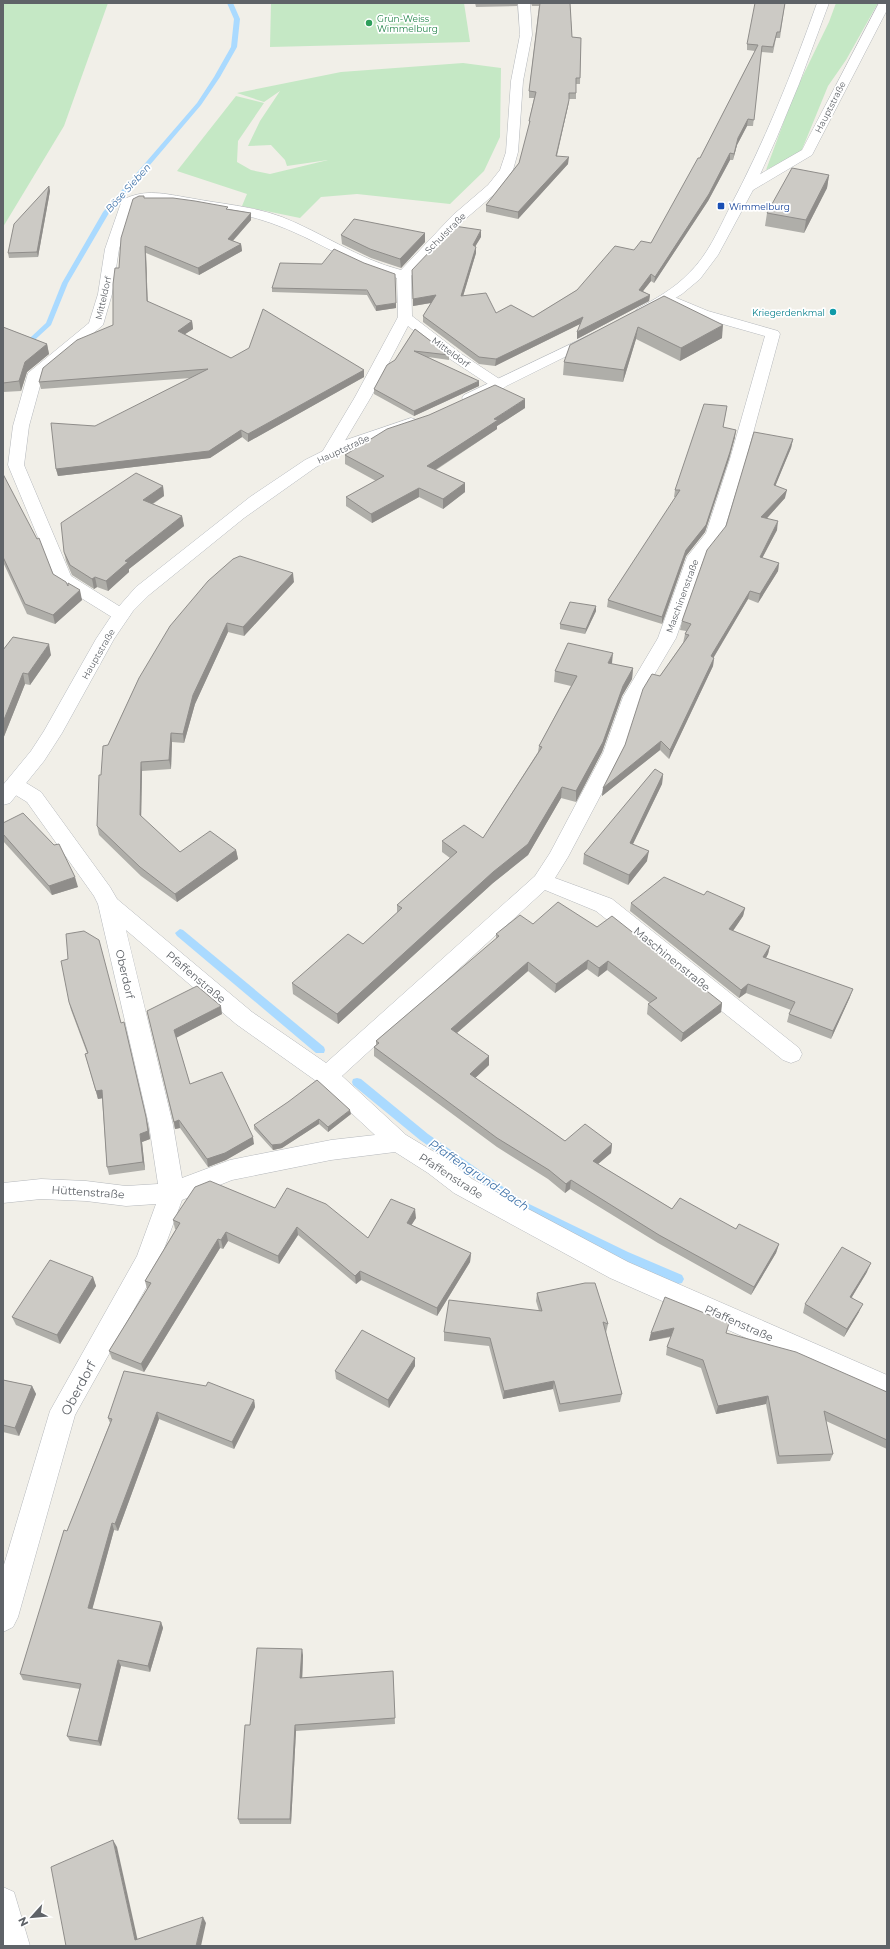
<svg xmlns="http://www.w3.org/2000/svg" width="890" height="1949" font-family="Montserrat,sans-serif">
<rect width="100%" height="100%" fill="#f1efe8"/>
<g fill="#c5e8c5">
<polygon points="3,3 108,3 64,126 3,227"/>
<polygon points="271,3 464,3 470,42 270,47"/>
<polygon points="836,3 878,3 846,60 828,86 801,152 766,170 794,94 829,22"/>
<polygon points="463,63 501,68 500,137 484,171 450,204 357,194 321,197 300,218 242,206 247,194 177,171 236,96 264,103 238,141 237,162 251,170 270,174 328,160 287,166 285,160 271,145 248,146 260,121 280,91 264,102 237,93 341,72"/>
</g>
<g fill="none" stroke-linecap="round" stroke-linejoin="round">
<g fill="#aadaff" fill-rule="evenodd">
<polygon points="227,3 233,3 240,19 237,47 220,77 201,105 109,213 68,283 51,325 3,369 3,363 46,323 62,283 103,212 197,103 214,77 231,47 234,19"/>
<polygon points="180,929 183,930 324,1047 325,1050 324,1053 316,1053 177,936 175,933"/>
<polygon points="357,1078 361,1079 428,1134 523,1201 628,1252 682,1275 684,1279 682,1283 678,1284 674,1283 620,1260 515,1207 420,1140 353,1085 352,1082 353,1079"/>
</g>
<defs>
<g id="minor">
<path d="M518,3h12l2,32 -9,46 -5,71 -5,18 -15,21 -35,30 -52,55 1,40 48,37 44,29 3,3 -3,3 -5,2 -5,-2 -44,-29 -42,-33 -37,71 -34,57 -2,3 -6,2 -6,-2 -2,-3 34,-57 43,-80 -1,-39c-45,-12 -82,-40 -126,-55 -36,-13 -82,-17 -120,-23l-11,2 -7,3 -14,44 -7,45 -9,31 -60,50 -14,51 -5,39 47,111 56,35 3,4 -3,4 -6,2 -6,-2 -58,-36 -49,-118 5,-39 15,-53 61,-50 9,-29 7,-45 17,-49c24,-12 43,-6 68,-2 31,6 63,8 92,19 41,16 76,42 119,53l52,-55 35,-30 12,-15 6,-18 5,-71 9,-46z"/>
<polygon points="879,3 887,3 887,10 812,155 753,190 743,190 741,187 743,184 802,150"/>
<path d="M667,294l41,17 70,20 2,3 -34,125 -23,75 -19,24 -28,80 -35,59 -18,56 -55,104 -13,21 57,21 187,149 3,6 -3,6 -8,3 -8,-3 -187,-149 -51,-21 -203,186 64,59 40,24 26,20 156,83 259,113v25l-277,-122 -156,-85 -26,-20 -33,-21 -64,8 -99,20 -50,20 -25,68 -82,147 -57,202 -5,10 -10,5v-64l47,-157 87,-155 19,-52 -30,2 -40,-5 -45,-2 -38,4v-20l38,-4 45,2 40,5 32,-2 -9,-59 -51,-221 -4,-8 -67,-94 -18,-11 -3,-5 3,-5 7,-2 7,2 18,11 69,95 7,12 135,113 74,51 209,-187 15,-23 53,-100 20,-56 35,-59 29,-81 19,-24 24,-74 35,-123 -67,-19 -36,-16 -2,-3 2,-3zM126,930l110,94 83,59 56,52 -44,5 -101,20 -48,18 -9,-53z"/>
<polygon points="3,1887 14,1892 30,1946 3,1946"/>
</g>
<g id="secondary">
<path d="M817,3h12l-30,81 -22,53 -24,53 -35,65 -18,24 -18,15 -35,21h-10l-2,-3 2,-3c18,-10 37,-20 52,-36 18,-17 29,-42 40,-64 35,-66 63,-135 88,-206z"/>
<polygon points="596,332 601,333 603,336 601,339 476,401 470,403 464,401 462,398 464,395"/>
<polygon points="411,418 417,420 419,423 417,426 355,447 316,467 244,518 149,595 133,611 114,639 62,733 44,761 10,803 3,805 3,785 31,751 44,731 96,639 114,612 136,587 250,497 305,460 343,441"/>
</g>
</defs>
<use href="#minor" stroke="#b5b8bc" stroke-width="1"/>
<use href="#secondary" stroke="#b6babf" stroke-width="1"/>
<use href="#minor" fill="#fff" fill-rule="evenodd"/>
<use href="#secondary" fill="#fff" fill-rule="evenodd"/>
</g>
<g fill="#afaea9">
<polygon points="475,3 518,3 517,6 476,7"/>
<polygon points="531,3 570,3 572,37 581,38 580,84 576,84 576,99 569,99 568,106 557,156 568,164 518,219 486,212 486,205 519,163 529,127 529,121 534,98 529,98 529,91 539,6 532,6"/>
<polygon points="785,3 780,38 776,38 773,53 761,52 753,126 747,126 737,145 733,160 730,160 708,201 654,283 651,281 643,291 650,295 649,301 577,339 580,324 495,366 479,364 423,322 423,316 431,303 413,306 412,270 481,237 475,246 476,253 463,296 496,313 533,317 577,290 634,250 651,243 700,158 755,51 747,50 747,44"/>
<polygon points="829,175 827,188 804,233 765,226 767,213"/>
<polygon points="49,186 50,191 38,257 9,258 8,253"/>
<polygon points="144,198 228,209 251,213 251,220 233,241 241,244 242,251 199,275 146,253 147,302 192,321 193,329 185,334 231,358 364,370 364,377 248,442 242,437 210,458 58,476 56,469 191,378 41,389 39,382 113,325 119,268"/>
<polygon points="425,233 425,242 401,268 371,258 342,244 341,235"/>
<polygon points="322,264 396,308 376,311 367,295 272,292 272,288"/>
<polygon points="664,296 722,338 680,361 636,339 623,382 563,375 564,362"/>
<polygon points="3,327 47,344 49,354 27,372 21,391 3,392"/>
<polygon points="415,329 449,355 449,360 428,357 479,386 414,416 374,394 374,389 395,360"/>
<polygon points="727,406 723,428 735,437 729,459 705,532 686,556 662,624 607,607 608,600 676,497 674,497 675,490"/>
<polygon points="525,408 497,426 497,429 436,470 465,483 465,492 443,509 419,497 372,523 346,506 346,497 376,481 345,464 345,455"/>
<polygon points="793,439 791,448 775,486 785,498 767,518 777,530 762,558 779,563 778,571 758,603 748,599 714,657 713,666 669,759 660,750 602,796 603,788 625,745 660,676 683,643 685,634 686,631 680,630 682,621"/>
<polygon points="3,474 53,574 68,586 82,600 55,624 27,614 3,562"/>
<polygon points="163,486 164,496 153,504 182,516 184,526 129,569 129,572 108,591 97,587 94,589 72,575 66,561 64,552"/>
<polygon points="294,582 244,636 228,632 195,704 184,743 172,742 171,769 142,771 141,817 180,852 236,850 238,859 177,902 141,876 99,835 97,826 101,775 108,745 139,678"/>
<polygon points="596,606 596,611 585,634 560,629 560,624"/>
<polygon points="3,650 51,655 30,685 25,684 3,739"/>
<polygon points="611,664 633,668 632,679 622,696 602,752 576,802 561,798 528,855 493,883 338,1024 293,994 292,983 363,944 397,913 397,905 450,858 442,852 442,841 483,838 538,752 539,746 571,686 554,682 555,671"/>
<polygon points="663,774 662,784 633,844 647,861 628,885 583,864 584,854"/>
<polygon points="3,823 78,887 52,895 3,841"/>
<polygon points="704,895 745,908 743,916 733,931 770,946 768,954 766,958 850,997 831,1039 787,1022 789,1014 791,1010 746,993 739,998 630,911 631,903"/>
<polygon points="533,924 597,927 722,1003 721,1012 681,1042 647,1014 648,1004 650,1003 607,970 598,977 587,969 555,993 528,971 457,1033 489,1065 475,1078 565,1141 612,1144 611,1153 598,1164 672,1209 736,1229 779,1244 776,1253 751,1295 658,1243 570,1189 565,1193 548,1179 497,1147 374,1056 374,1047 376,1045 376,1041 496,939 496,934"/>
<polygon points="69,1002 148,1125 150,1139 142,1142 145,1170 109,1175 107,1167 102,1098 98,1099 85,1054 87,1053 71,1010"/>
<polygon points="147,1011 222,1014 176,1037 190,1084 254,1144 226,1160 208,1167 180,1128 175,1129"/>
<polygon points="351,1114 328,1132 319,1124 282,1148 273,1150 254,1129 254,1125"/>
<polygon points="275,1208 368,1238 416,1218 411,1225 471,1253 470,1262 437,1316 361,1280 356,1284 298,1235 279,1264 228,1241 223,1249 220,1248 144,1372 112,1359 109,1351 147,1289 145,1281 176,1229 175,1229 173,1220"/>
<polygon points="867,1272 852,1297 859,1312 844,1337 803,1313 805,1304"/>
<polygon points="93,1277 96,1286 60,1344 16,1325 12,1317"/>
<polygon points="537,1293 608,1324 606,1333 606,1332 622,1394 620,1402 559,1412 553,1389 503,1399 489,1346 444,1341 444,1332 539,1311 536,1301"/>
<polygon points="651,1333 726,1334 887,1392 887,1449 826,1421 833,1454 830,1461 777,1464 766,1404 716,1414 701,1368 666,1355 667,1347 671,1337 649,1341"/>
<polygon points="415,1366 389,1408 336,1379 335,1371"/>
<polygon points="3,1380 32,1386 36,1394 19,1436 3,1432"/>
<polygon points="254,1400 255,1407 234,1449 159,1419 118,1531 114,1530 92,1609 161,1622 163,1628 150,1672 121,1666 101,1746 70,1741 67,1736 80,1689 23,1680 20,1674 67,1531 110,1423 108,1418"/>
<polygon points="303,1655 302,1678 393,1671 395,1724 296,1731 291,1824 240,1824 238,1819 250,1725"/>
</g>
<g fill="#8f8d8a">
<polygon points="569,100 568,106 555,162 556,156"/>
<polygon points="748,119 747,126 737,145 733,160 734,154 738,138"/>
<polygon points="730,153 730,160 708,201 654,283 655,277"/>
<polygon points="569,157 568,164 518,219 518,212"/>
<polygon points="829,175 827,188 804,233 806,220"/>
<polygon points="49,186 50,191 38,257 37,252"/>
<polygon points="251,213 251,220 228,246 228,239"/>
<polygon points="481,230 481,237 472,252 473,245"/>
<polygon points="425,233 425,242 401,268 400,259"/>
<polygon points="241,244 242,251 199,275 198,268"/>
<polygon points="145,246 146,253 148,309 147,301"/>
<polygon points="476,247 476,253 461,303 461,296"/>
<polygon points="651,274 651,281 639,296 639,290"/>
<polygon points="436,295 436,302 413,306 413,299"/>
<polygon points="650,295 649,301 577,339 577,332"/>
<polygon points="396,303 396,308 376,311 376,306"/>
<polygon points="583,317 582,323 495,366 496,359"/>
<polygon points="192,321 193,329 179,338 178,331"/>
<polygon points="723,325 722,338 680,361 681,348"/>
<polygon points="638,327 636,339 623,382 624,370"/>
<polygon points="47,344 49,354 27,372 21,391 19,381 25,362"/>
<polygon points="364,370 364,377 248,442 248,434"/>
<polygon points="479,381 479,386 414,416 414,411"/>
<polygon points="525,399 525,408 497,426 497,429 427,475 427,466 494,419"/>
<polygon points="241,430 242,437 210,458 58,476 56,469"/>
<polygon points="736,430 735,437 729,459 705,532 686,556 662,624 662,617 686,550"/>
<polygon points="793,439 791,448 772,494 774,485"/>
<polygon points="465,483 465,492 443,509 443,499"/>
<polygon points="163,486 164,496 144,509 143,500"/>
<polygon points="419,488 419,497 372,523 371,514"/>
<polygon points="787,490 785,498 760,526 761,517"/>
<polygon points="182,516 184,526 129,569 129,572 108,591 106,581 125,561"/>
<polygon points="778,521 777,530 758,566 760,557"/>
<polygon points="779,563 778,571 758,603 760,594"/>
<polygon points="293,573 294,582 244,636 243,627"/>
<polygon points="95,577 97,587 94,589 92,579"/>
<polygon points="80,590 82,600 55,624 53,615"/>
<polygon points="750,591 748,599 709,665 711,656"/>
<polygon points="596,606 596,611 585,634 586,629"/>
<polygon points="227,623 228,632 195,704 184,743 183,734 193,695"/>
<polygon points="49,644 51,655 30,685 28,674"/>
<polygon points="613,653 612,663 607,674 608,663"/>
<polygon points="714,658 713,666 669,759 670,750"/>
<polygon points="633,668 632,679 622,696 602,752 576,802 576,791 623,686"/>
<polygon points="23,673 25,684 3,739 3,722"/>
<polygon points="171,733 172,742 171,769 169,760"/>
<polygon points="661,741 660,750 602,796 603,788"/>
<polygon points="141,762 142,771 141,824 140,815"/>
<polygon points="663,774 662,784 629,852 630,843"/>
<polygon points="562,787 561,798 528,855 493,883 338,1024 337,1014"/>
<polygon points="236,850 238,859 177,902 175,894"/>
<polygon points="649,851 647,861 628,885 629,875"/>
<polygon points="75,877 78,887 52,895 49,886"/>
<polygon points="745,908 743,916 728,938 729,929"/>
<polygon points="770,946 768,954 762,965 763,957"/>
<polygon points="588,960 587,969 555,993 556,984"/>
<polygon points="608,961 607,970 598,977 599,968"/>
<polygon points="528,962 528,971 451,1038 451,1029"/>
<polygon points="748,984 746,993 739,998 741,990"/>
<polygon points="853,989 850,997 831,1039 833,1031"/>
<polygon points="722,1003 721,1012 681,1042 683,1033"/>
<polygon points="221,1006 222,1014 176,1038 174,1030"/>
<polygon points="124,1022 148,1125 150,1139 142,1142 145,1170 143,1162 140,1134"/>
<polygon points="489,1056 489,1065 470,1083 470,1074"/>
<polygon points="102,1090 104,1098 98,1099 96,1091"/>
<polygon points="350,1110 351,1114 328,1132 328,1127"/>
<polygon points="319,1119 319,1124 282,1148 273,1150 272,1145"/>
<polygon points="179,1120 180,1128 175,1129 174,1122"/>
<polygon points="253,1137 254,1144 226,1160 208,1167 207,1159"/>
<polygon points="612,1144 611,1153 592,1169 593,1161"/>
<polygon points="571,1180 570,1189 565,1193 566,1184"/>
<polygon points="415,1209 416,1218 407,1232 407,1223"/>
<polygon points="297,1227 298,1235 279,1264 278,1256"/>
<polygon points="226,1232 228,1241 223,1249 221,1240"/>
<polygon points="218,1239 220,1248 144,1372 141,1364"/>
<polygon points="779,1244 776,1253 751,1295 754,1287"/>
<polygon points="471,1253 470,1262 437,1316 437,1308"/>
<polygon points="871,1263 867,1272 847,1305 850,1297"/>
<polygon points="360,1271 361,1280 356,1284 355,1276"/>
<polygon points="93,1277 96,1286 60,1344 57,1335"/>
<polygon points="863,1304 859,1312 844,1337 847,1329"/>
<polygon points="674,1328 672,1336 649,1341 651,1333"/>
<polygon points="415,1358 415,1366 389,1408 388,1400"/>
<polygon points="554,1381 553,1389 503,1399 504,1391"/>
<polygon points="32,1386 36,1394 19,1436 15,1428"/>
<polygon points="768,1396 766,1404 716,1414 718,1406"/>
<polygon points="254,1400 255,1407 234,1449 232,1442"/>
<polygon points="157,1412 159,1419 118,1531 115,1524"/>
<polygon points="112,1523 114,1530 91,1614 88,1608"/>
<polygon points="161,1622 163,1628 150,1672 148,1666"/>
<polygon points="302,1649 303,1655 302,1684 300,1678"/>
<polygon points="118,1660 121,1666 101,1746 98,1741"/>
<polygon points="295,1725 296,1731 291,1824 290,1819"/>
<polygon points="113,1840 117,1847 139,1946 135,1940"/>
<polygon points="203,1917 206,1923 201,1946 196,1946"/>
</g>
<g fill="#cccac5" stroke="#8f8d8a">
<polygon points="540,3 570,3 572,37 581,38 580,78 576,78 576,93 569,93 569,100 556,156 569,157 518,212 486,205 519,163 530,121 529,121 536,92 529,91"/>
<polygon points="755,3 785,3 780,32 777,32 773,47 762,46 754,120 748,119 738,138 734,154 730,153 709,194 655,277 651,274 639,290 650,295 577,332 583,317 496,359 479,357 423,316 436,295 413,299 412,270 454,226 481,230 473,245 476,247 461,296 486,293 496,313 511,305 533,317 577,290 615,246 634,250 641,241 651,243 698,158 700,158 758,45 747,44"/>
<polygon points="792,168 829,175 806,220 767,213"/>
<polygon points="49,186 37,252 8,253 14,224"/>
<polygon points="139,196 144,196 144,198 173,198 195,201 228,207 226,209 251,213 228,239 241,244 198,268 145,246 147,301 192,321 178,331 231,358 249,348 263,309 364,370 248,434 241,430 209,451 56,469 51,423 95,426 208,369 39,382 43,368 77,340 113,325 113,284 115,268 119,268 121,238 133,199"/>
<polygon points="354,219 425,233 400,259 370,249 341,235"/>
<polygon points="334,249 364,263 395,274 396,303 376,306 367,290 272,288 280,263 322,264"/>
<polygon points="664,296 723,325 681,348 638,327 624,370 564,362 570,345"/>
<polygon points="3,327 47,344 25,362 19,381 3,383"/>
<polygon points="415,329 449,355 414,351 479,381 414,411 374,389 387,365 395,360"/>
<polygon points="495,385 525,399 494,419 498,420 427,466 465,483 443,499 419,488 371,514 346,497 384,476 345,455 387,429 429,415"/>
<polygon points="704,404 727,406 723,427 736,430 730,452 706,525 686,550 662,617 608,600 680,490 675,490"/>
<polygon points="754,432 793,439 774,485 787,490 761,517 778,521 760,557 779,563 760,594 750,591 711,656 714,658 670,750 661,741 603,788 625,745 643,689 652,674 660,676 689,635 685,634 691,624 682,621 707,550 726,526"/>
<polygon points="136,473 163,486 143,500 182,516 125,561 128,562 106,581 95,577 92,579 70,565 64,552 61,523"/>
<polygon points="3,474 37,539 39,538 53,574 66,582 68,586 68,583 80,590 53,615 25,604 3,557"/>
<polygon points="240,556 293,573 243,627 227,623 193,695 183,734 171,733 169,760 141,762 140,815 180,852 210,831 236,850 175,894 140,867 97,826 99,775 101,775 103,746 108,745 139,678 170,626 208,581 233,559"/>
<polygon points="570,602 596,606 586,629 560,624"/>
<polygon points="13,637 49,644 28,674 23,673 3,722 3,650"/>
<polygon points="568,643 613,653 608,663 633,668 623,686 603,742 576,791 562,787 528,844 493,872 337,1014 292,983 348,934 363,944 402,908 397,905 457,852 442,841 464,825 483,838 542,747 539,746 577,676 555,671"/>
<polygon points="655,769 663,774 630,843 649,851 629,875 584,854"/>
<polygon points="23,813 54,845 59,844 75,877 49,886 3,834 3,823"/>
<polygon points="664,877 704,895 707,891 745,908 729,929 770,946 763,957 853,989 833,1031 789,1014 795,1002 748,984 741,990 631,903"/>
<polygon points="558,902 597,927 612,916 722,1003 683,1033 648,1004 657,998 608,961 599,968 588,960 556,984 528,962 451,1029 489,1056 470,1074 565,1141 585,1124 612,1144 593,1161 672,1209 680,1198 736,1229 739,1224 779,1244 754,1287 659,1235 571,1180 566,1184 549,1170 497,1138 374,1047 379,1043 376,1041 499,936 496,934 520,915 533,924"/>
<polygon points="84,931 99,940 121,1023 124,1022 146,1117 148,1131 140,1134 143,1162 107,1167 102,1090 96,1091 85,1054 88,1053 69,1002 61,961 68,959 66,934"/>
<polygon points="197,986 221,1006 174,1030 190,1084 222,1072 253,1137 225,1153 207,1159 179,1120 174,1122 147,1011"/>
<polygon points="317,1080 350,1110 328,1127 319,1119 281,1144 272,1145 254,1125 288,1102"/>
<polygon points="210,1181 275,1208 287,1188 326,1204 368,1238 391,1199 415,1209 407,1223 471,1253 437,1308 360,1271 355,1276 297,1227 278,1256 226,1232 221,1240 218,1239 141,1364 109,1351 151,1283 145,1281 180,1223 173,1220 195,1187"/>
<polygon points="842,1247 871,1263 850,1297 863,1304 847,1329 805,1304"/>
<polygon points="50,1260 93,1277 57,1335 12,1317"/>
<polygon points="585,1283 595,1283 608,1324 603,1322 622,1394 560,1404 554,1381 504,1391 490,1338 444,1332 449,1300 542,1311 537,1293"/>
<polygon points="665,1297 729,1323 726,1333 796,1352 887,1392 887,1440 824,1411 833,1454 779,1456 768,1396 718,1406 703,1360 667,1347 674,1328 651,1333"/>
<polygon points="362,1330 415,1358 388,1400 335,1371"/>
<polygon points="124,1371 206,1386 208,1382 254,1400 232,1442 157,1412 115,1524 112,1523 88,1608 161,1622 148,1666 118,1660 98,1741 67,1736 81,1684 20,1674 64,1530 67,1531 112,1419 108,1418"/>
<polygon points="3,1380 32,1386 15,1428 3,1425"/>
<polygon points="257,1648 302,1649 300,1678 393,1671 395,1718 295,1725 290,1819 238,1819 245,1725 250,1725"/>
<polygon points="113,1840 135,1940 203,1917 196,1946 66,1946 51,1867"/>
</g>
<circle fill="#2e9e5b" stroke="#fff" stroke-width="1.5" cx="369" cy="23" r="4"/>
<rect fill="#1a4fb4" stroke="#fff" stroke-width="1.5" x="717" y="202" width="8" height="8" rx="2"/>
<circle fill="#0f9aa8" stroke="#fff" stroke-width="1.5" cx="833" cy="312" r="4"/>
<g text-anchor="middle" dominant-baseline="central" stroke-width="3.5" stroke-linejoin="round" paint-order="stroke">
<g font-size="9" fill="#27864d" stroke="#fff" text-anchor="start">
<text x="377" y="18">Grün-Weiss<tspan x="377" dy="10">Wimmelburg</tspan></text>
</g>
<g font-size="9" fill="#5f6368" stroke="#fff">
<text transform="translate(830 107) rotate(-63)">Hauptstraße</text>
<text transform="translate(445 233) rotate(-45)">Schulstraße</text>
<text transform="translate(103 298) rotate(-77)">Mitteldorf</text>
<text transform="translate(451 352) rotate(36)">Mitteldorf</text>
<text transform="translate(343 449) rotate(-25)">Hauptstraße</text>
<text transform="translate(682 596) rotate(-70)">Maschinenstraße</text>
<text transform="translate(98 654) rotate(-60)">Hauptstraße</text>
</g>
<g font-size="9" fill="#164399" stroke="#fff" text-anchor="start">
<text x="729" y="206">Wimmelburg</text>
</g>
<g font-size="9" fill="#0d838f" stroke="#fff" text-anchor="end">
<text x="825" y="312">Kriegerdenkmal</text>
</g>
<g font-size="10" font-style="italic" fill="#4174aa" stroke="#fff">
<text transform="translate(128 188) rotate(-48)">Böse Sieben</text>
</g>
<g font-size="11" fill="#5f6368" stroke="#fff">
<text transform="translate(672 959) rotate(39)">Maschinenstraße</text>
<text transform="translate(125 974) rotate(77)">Oberdorf</text>
<text transform="translate(196 977) rotate(40)">Pfaffenstraße</text>
<text transform="translate(451 1176) rotate(33)">Pfaffenstraße</text>
<text transform="translate(88 1192) rotate(4)">Hüttenstraße</text>
<text transform="translate(739 1323) rotate(24)">Pfaffenstraße</text>
</g>
<g font-size="12" font-style="italic" fill="#4174aa" stroke="#fff">
<text transform="translate(479 1175) rotate(34)">Pfaffengrund-Bach</text>
</g>
<g font-size="13" fill="#5f6368" stroke="#fff">
<text transform="translate(78 1388) rotate(-62)">Oberdorf</text>
</g>
</g>
<rect width="890" height="1949" fill="none" stroke="#5f6368" stroke-width="8"/>
<g transform="translate(32 1917) rotate(243)" stroke="#ffffff" stroke-width="3" paint-order="stroke">
<path d="M0-3L7 15L0 10L-7 15Z" fill="#5f6368"/>
<text y="-6" font-size="11" font-weight="bold" text-anchor="middle" fill="#5f6368">N</text>
</g>
</svg>
